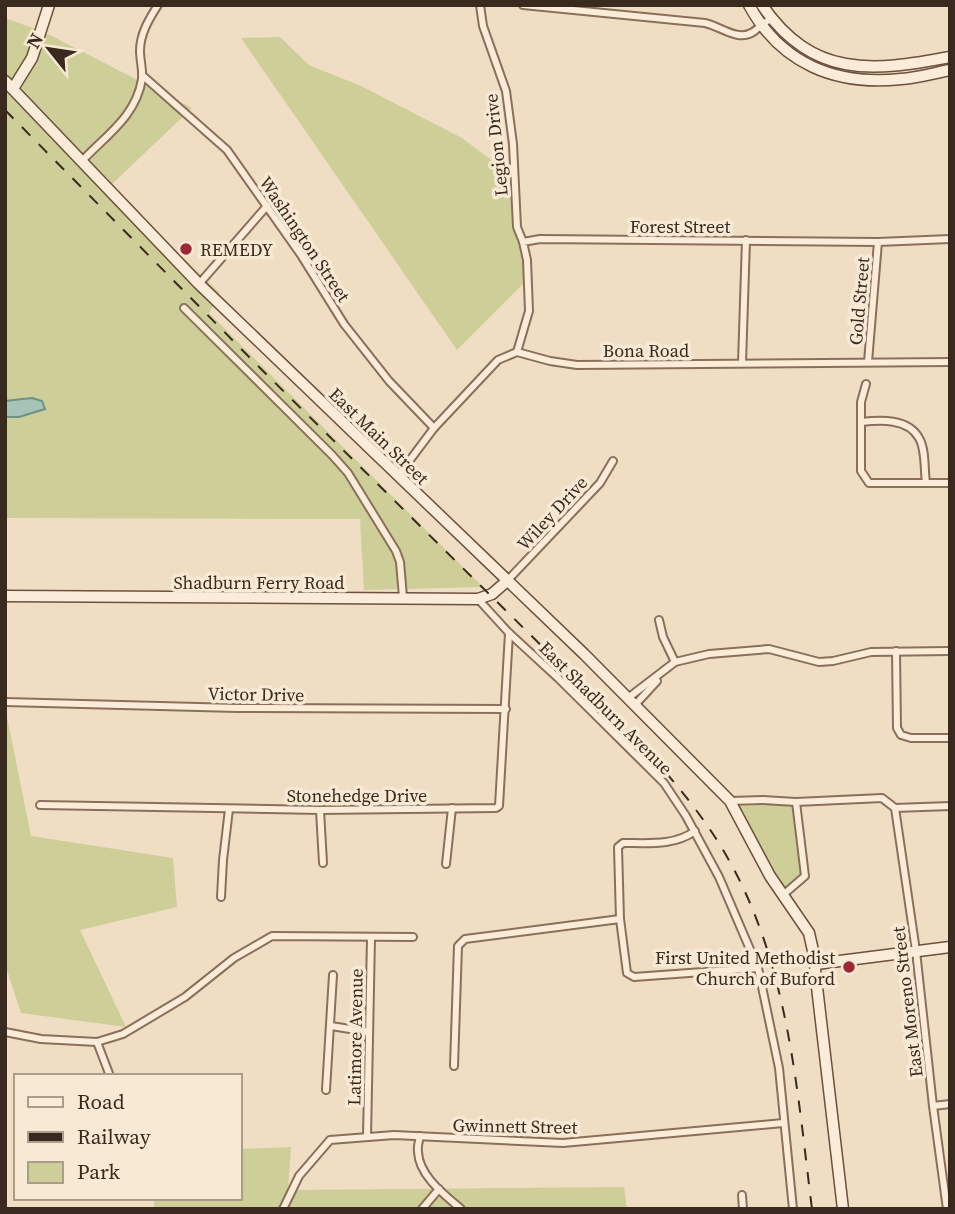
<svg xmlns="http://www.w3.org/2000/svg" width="955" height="1214" font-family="'Source Serif 4',serif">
<rect width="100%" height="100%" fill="#efdec4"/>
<g fill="#cece98">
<polygon points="5,18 44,32 192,108 109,187 220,293 209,313 483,587 364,590 360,519 5,518"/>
<polygon points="280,37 309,65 361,86 462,138 493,161 514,188 525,282 457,350 241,38"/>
<polygon points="5,707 31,836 173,858 177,907 80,930 126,1027 21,1013 5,964"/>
<polygon points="788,804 795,810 803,876 789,888 784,888 740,810 740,806"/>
<polygon points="291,1147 288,1190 624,1187 627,1209 154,1209 154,1198 240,1198 240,1149"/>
</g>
<polygon fill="#a6c3b7" stroke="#6d9184" stroke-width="2" points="32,398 42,401 45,409 19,417 5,417 5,401"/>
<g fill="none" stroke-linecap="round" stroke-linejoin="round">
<defs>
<g id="street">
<polyline points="480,5 483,26 506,91 513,144 517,227 523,242"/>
<path d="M523,5l182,18c15,3 33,19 48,9 6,-4 12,-10 19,-14"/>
<polyline points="142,75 227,150 301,255 344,324 389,381 434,428"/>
<path d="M81,162c24,-26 55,-45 61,-83 1,-9 -2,-19 -2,-28 0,-17 9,-32 18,-46"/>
<polyline points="199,284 267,206"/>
<polyline points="184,308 332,455 348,473 396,551 400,562 403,597"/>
<polyline points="517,352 529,311 527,260 523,242 540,239 878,242 950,239"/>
<polyline points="868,362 878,242"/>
<polyline points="742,363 746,240"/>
<polyline points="866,384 861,402 861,471 869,483 950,483"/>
<path d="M861,422c19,-2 47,-4 58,16 7,12 5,31 7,45"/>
<polyline points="398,476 434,428 498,360 517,352 550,361 577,365 950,362"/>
<polyline points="507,581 600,483 613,461"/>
<polyline points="478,599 509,633 558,678 664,783 686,816 719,877 758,968 761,982 779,1068 793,1209"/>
<polyline points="659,620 663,637 675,662"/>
<polyline points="896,651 897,728 901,735 911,738 950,738"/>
<polyline points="628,698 675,662 709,654 769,649 819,662 833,661 871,652 950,651"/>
<polyline points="5,702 237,708 506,709"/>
<polyline points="635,705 657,681"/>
<polyline points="730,801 763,800 796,802 882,798 895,808 916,951 933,1106 947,1209"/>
<polyline points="40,805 320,810 496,808 499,806 509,633"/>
<polyline points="895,808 950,806"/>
<polyline points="320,810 323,863"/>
<path d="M695,831c-21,15 -46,12 -72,12l-5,4 2,72 7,54 7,4 124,-9"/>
<polyline points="446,864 452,808"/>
<polyline points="783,895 805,876 796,802"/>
<polyline points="221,897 223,860 229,809"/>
<polyline points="331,1026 369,1032"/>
<polyline points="5,1032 41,1039 97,1042 123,1034 185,997 234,958 272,936 413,937"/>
<polyline points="97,1042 110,1076"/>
<polyline points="454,1066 458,946 465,939 620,919"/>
<polyline points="326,1090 333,975"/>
<polyline points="933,1106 950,1104"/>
<path d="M420,1136c-1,5 -3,11 -2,16 1,24 27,43 43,57"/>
<polyline points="367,1137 371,938"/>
<polyline points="742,1195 743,1209"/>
<polyline points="283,1209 299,1176 330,1140 394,1135 563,1143 783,1123"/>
<polyline points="422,1209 439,1189"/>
</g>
<g id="secondary">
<path d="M749,5c32,59 87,81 152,74 16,-1 33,-6 49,-9"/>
<path d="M762,5c50,73 110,67 188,52"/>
<polyline points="5,81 199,284 584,654 730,801 770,876 809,933 816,964 815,970 843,1209"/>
<polyline points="14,87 32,58 49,5"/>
<polyline points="5,596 478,599 492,594 507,581"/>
<polyline points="816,964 950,947"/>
</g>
</defs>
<use href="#street" stroke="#8b6f5a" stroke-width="10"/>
<use href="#secondary" stroke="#6d503d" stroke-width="13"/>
<use href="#street" stroke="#faecd8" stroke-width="6"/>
<use href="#secondary" stroke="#faecd8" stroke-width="10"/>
<path stroke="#3a291e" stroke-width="2" stroke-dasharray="12 12" stroke-linecap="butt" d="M5,110l253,256 378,373c35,38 69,78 94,123 59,107 67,228 82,347"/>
</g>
<g fill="#9c2836" stroke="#f7e9d4" stroke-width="2.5">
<circle cx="186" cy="249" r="7"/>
<circle cx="849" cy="967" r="7"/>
</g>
<g text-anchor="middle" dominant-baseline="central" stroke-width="7" stroke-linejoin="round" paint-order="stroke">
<g font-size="18" fill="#3a291e" stroke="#f7e9d4">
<text transform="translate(496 145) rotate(-96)">Legion Drive</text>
<text x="680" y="226">Forest Street</text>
<text transform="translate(305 239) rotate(56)">Washington Street</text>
<text transform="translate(859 301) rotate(-85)">Gold Street</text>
<text x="646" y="350">Bona Road</text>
<text transform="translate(379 436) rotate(44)">East Main Street</text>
<text transform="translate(552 513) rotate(-47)">Wiley Drive</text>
<text x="259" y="582">Shadburn Ferry Road</text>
<text transform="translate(256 694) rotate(1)">Victor Drive</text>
<text transform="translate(606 708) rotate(45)">East Shadburn Avenue</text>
<text x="357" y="795">Stonehedge Drive</text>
<text transform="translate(907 1002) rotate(-97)">East Moreno Street</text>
<text transform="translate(355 1037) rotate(-89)">Latimore Avenue</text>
<text transform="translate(515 1126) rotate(1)">Gwinnett Street</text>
</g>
<g font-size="18" fill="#3a291e" stroke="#f7e9d4" text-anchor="start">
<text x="200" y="249">REMEDY</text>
<text x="835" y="957" text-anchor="end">First United Methodist<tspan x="835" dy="21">Church of Buford</tspan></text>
</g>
</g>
<rect width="955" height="1214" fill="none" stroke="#3a291e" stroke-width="14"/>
<rect x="14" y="1074" width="228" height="126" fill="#f7e9d4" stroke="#ab9c8b" stroke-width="2"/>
<rect x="28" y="1097" width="35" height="10" fill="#faecd8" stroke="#ab9c8b" stroke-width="2"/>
<text x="77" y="1109" font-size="21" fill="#3a291e">Road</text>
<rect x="28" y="1132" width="35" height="10" fill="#3a291e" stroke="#ab9c8b" stroke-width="2"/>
<text x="77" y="1144" font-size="21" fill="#3a291e">Railway</text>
<rect x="28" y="1162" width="35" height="21" fill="#cece98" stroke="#ab9c8b" stroke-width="2"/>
<text x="77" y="1179" font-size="21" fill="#3a291e">Park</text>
<g transform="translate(49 49) rotate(300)" stroke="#f7e9d4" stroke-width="5" paint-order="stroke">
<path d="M0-5L12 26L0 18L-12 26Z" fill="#3a291e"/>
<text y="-10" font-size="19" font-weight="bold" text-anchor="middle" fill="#3a291e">N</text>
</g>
</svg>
